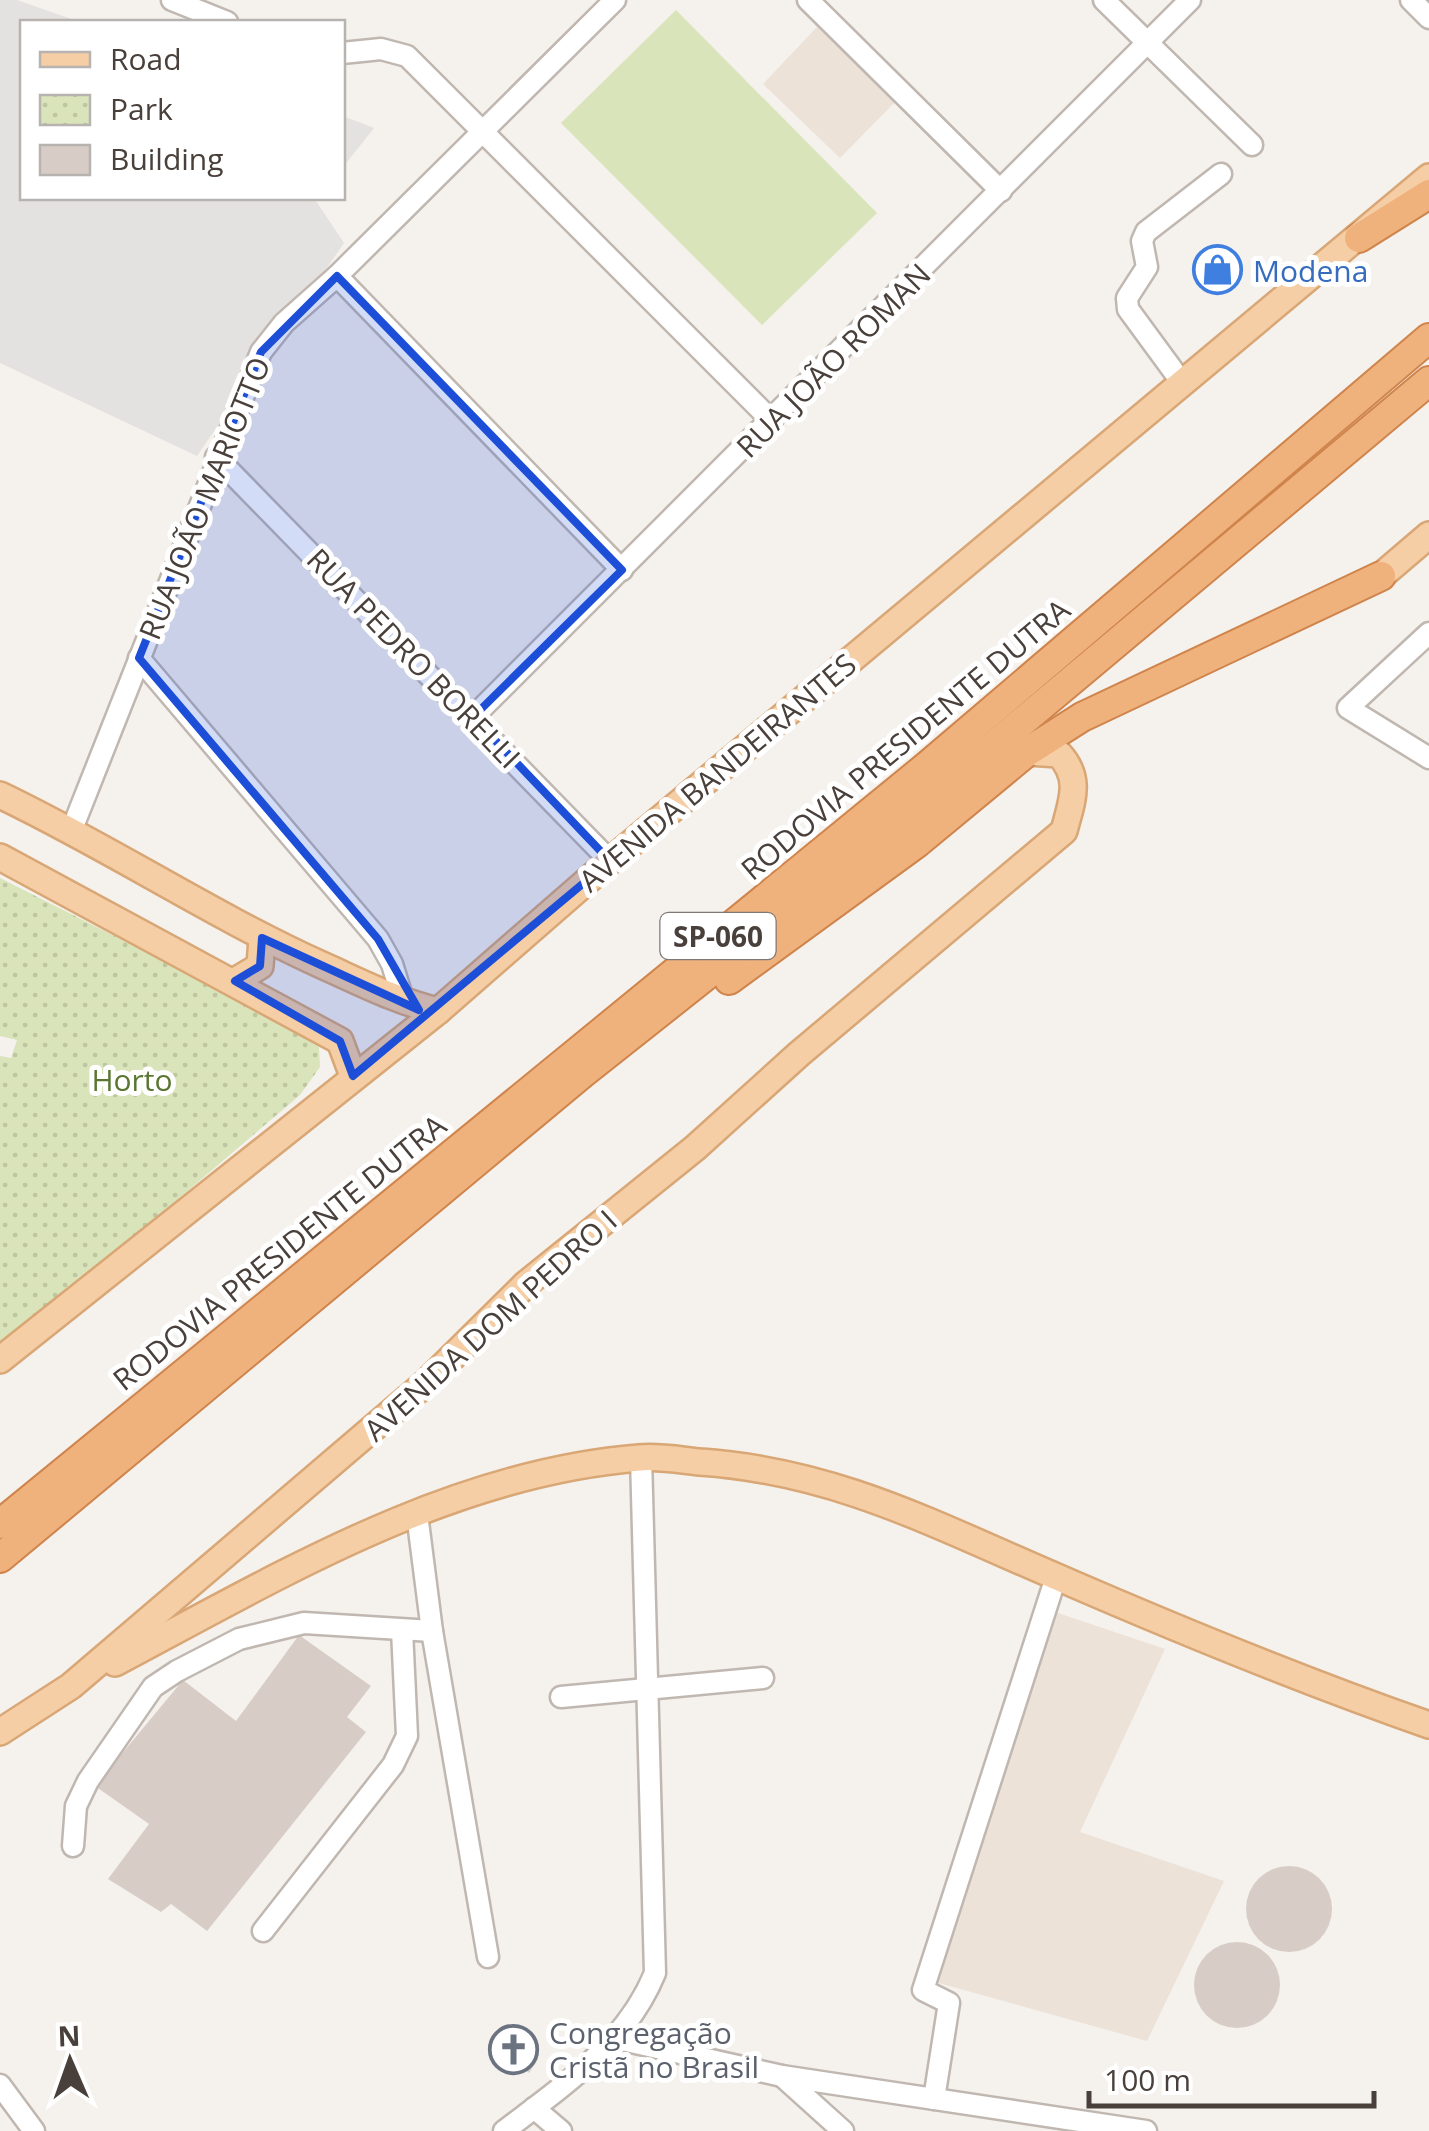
<svg xmlns="http://www.w3.org/2000/svg" width="1429" height="2131" font-family="'Open Sans',sans-serif">
<defs>
<pattern id="park-dots" width="8" height="8" patternUnits="userSpaceOnUse" patternTransform="scale(2.5)"><rect width="8" height="8" fill="#dae4ba"/><path d="M2 2h.1M6 6h.1" fill="none" stroke="#bdc5a1" stroke-width="1.8" stroke-linecap="round"/></pattern>
</defs>
<rect width="100%" height="100%" fill="#f5f1ed"/>
<g fill="#ece2d8">
<polygon points="817,27 896,101 840,158 763,84"/>
<polygon points="1055,1612 1165,1649 1080,1832 1224,1881 1147,2041 935,1982"/>
</g>
<polygon fill="#dae4ba" points="676,10 877,213 762,325 561,123"/>
<polygon fill="url(#park-dots)" points="0,878 298,1029 319,1047 320,1067 300,1095 0,1351 0,1056 11,1058 17,1040 0,1036"/>
<g fill="#e4e2e0">
<polygon points="0,0 17,0 80,22 22,22 22,198 319,198 316,201 344,243 197,456 0,363"/>
<polygon points="343,116 374,128 343,167 342,116"/>
</g>
<g fill="#d8cdc6">
<polygon points="299,1635 371,1686 347,1717 366,1732 207,1931 171,1904 161,1912 108,1879 149,1824 95,1786 183,1680 236,1721"/>
<circle cx="1289" cy="1909" r="43"/>
<circle cx="1237" cy="1985" r="43"/>
<polygon points="506,2025 538,2059 529,2073 526,2070 521,2074 490,2039"/>
</g>
<g fill="none" stroke-linecap="round" stroke-linejoin="round">
<defs>
<g id="minor">
<polyline points="172,0 227,22"/>
<polyline points="808,0 1001,191"/>
<polyline points="1104,0 1252,145"/>
<polyline points="1411,0 1429,18"/>
<polyline points="342,53 381,49 407,56 772,421"/>
<polyline points="337,276 622,570"/>
<polyline points="1183,384 1128,309 1127,298 1147,267 1142,241 1146,232 1221,174"/>
<polyline points="216,457 610,861"/>
<polyline points="1429,633 1348,708 1429,758"/>
<polyline points="139,658 378,939 392,964 404,1003"/>
<polyline points="473,717 1190,0"/>
<polyline points="72,829 261,352 284,323 337,276 615,0"/>
<polyline points="417,1514 432,1631 488,1957"/>
<polyline points="561,1697 763,1678"/>
<polyline points="73,1846 76,1806 88,1781 153,1687 177,1671 239,1639 304,1623 432,1631"/>
<polyline points="263,1931 393,1765 407,1736 402,1630"/>
<polyline points="618,2039 782,2076 1146,2131"/>
<polyline points="782,2076 843,2131"/>
<polyline points="0,2085 34,2131"/>
<polyline points="934,2099 949,2003 923,1990 1056,1577"/>
<polyline points="534,2108 561,2131"/>
<path d="M504,2131c59,-45 122,-87 151,-158l-14,-516"/>
</g>
<g id="major">
<polyline points="1381,576 1429,535"/>
<path d="M0,795c111,53 213,121 324,171 38,17 73,35 114,45"/>
<polyline points="0,857 340,1041 353,1076"/>
<polyline points="235,981 260,966 262,938"/>
<polyline points="0,1360 438,1011 610,861 1429,177"/>
<path d="M115,1663c164,-87 335,-190 524,-205 20,-2 41,2 61,4 135,9 235,63 357,115 122,53 246,104 372,148"/>
<path d="M0,1732l71,-46 356,-304 99,-98 169,-136 104,-94 265,-223c8,-31 18,-52 -5,-77l-32,-2"/>
</g>
<g id="highway">
<polyline points="1359,238 1429,194"/>
<polyline points="729,980 917,843 1027,752 1082,717 1381,576"/>
<polyline points="0,1524 927,766 1429,338"/>
<polyline points="0,1558 583,1073 949,783 1429,381"/>
</g>
</defs>
<use href="#minor" stroke="#c0b7b0" stroke-width="25"/>
<use href="#major" stroke="#d9a776" stroke-width="30"/>
<use href="#highway" stroke="#cf844c" stroke-width="32"/>
<use href="#minor" stroke="#fff" stroke-width="20"/>
<use href="#major" stroke="#f5cea5" stroke-width="25"/>
<use href="#highway" stroke="#f0b27c" stroke-width="28"/>
</g>
<path fill="#1d4ed8" fill-opacity="0.2" stroke="#1d4ed8" stroke-width="8" stroke-linejoin="round" d="M337,276l285,294 -149,147 137,144 -257,215 -13,-35 -105,-60 25,-15 2,-28 157,72 -41,-71 -239,-281 122,-306z"/>
<defs>
<symbol id="shop-ring" viewBox="-11 -11 22 22"><circle r="9.5" fill="#fff" stroke="#3f7fe0" stroke-width="1.5"/><path d="M-5-2.5h2.3a2.7 3.5 0 0 1 5.4 0H5L5.5 6h-11ZM-1.5-2.5h3a1.5 2.3 0 0 0-3 0Z" fill="#3f7fe0"/></symbol>
<symbol id="church-ring" viewBox="-11 -11 22 22"><circle r="9.5" fill="#fff" stroke="#6b7280" stroke-width="1.5"/><path d="M-1.2-6h2.4v3.5h3.3v2.4h-3.3V6h-2.4V-.1h-3.3v-2.4h3.3Z" fill="#6b7280"/></symbol>
</defs>
<g fill-rule="evenodd">
<use href="#shop-ring" x="1190" y="242" width="55" height="55"/>
<use href="#church-ring" x="486" y="2022" width="55" height="55"/>
</g>
<g text-anchor="middle" dominant-baseline="central" stroke-width="10" stroke-linejoin="round" paint-order="stroke">
<rect fill="#fff" stroke="#807976" stroke-width="2.5" x="660.5" y="913" width="115" height="46" rx="8"/>
<g font-size="28" font-weight="bold" fill="#49403b">
<text x="718" y="936">SP-060</text>
</g>
<g font-size="30" fill="#366cbe" stroke="#fff" text-anchor="start">
<text x="1253" y="270">Modena</text>
</g>
<g font-size="30" fill="#49403b" stroke="#fff">
<text transform="translate(833 360) rotate(-45)">RUA JOÃO ROMAN</text>
<text transform="translate(204 498) rotate(-68)">RUA JOÃO MARIOTTO</text>
<text transform="translate(414 658) rotate(46)">RUA PEDRO BORELLI</text>
<text transform="translate(905 739) rotate(-40)">RODOVIA PRESIDENTE DUTRA</text>
<text transform="translate(717 772) rotate(-40)">AVENIDA BANDEIRANTES</text>
<text transform="translate(279 1252) rotate(-39)">RODOVIA PRESIDENTE DUTRA</text>
<text transform="translate(490 1325) rotate(-42)">AVENIDA DOM PEDRO I</text>
</g>
<g font-size="30" fill="#5a7632" stroke="#fff">
<text x="132" y="1079">Horto</text>
</g>
<g font-size="30" fill="#5b616d" stroke="#fff" text-anchor="start">
<text x="549" y="2032">Congregação<tspan x="549" dy="34">Cristã no Brasil</tspan></text>
</g>
</g>
<rect x="20" y="20" width="325" height="180" fill="#ffffff" stroke="#b6b3b1" stroke-width="2.5"/>
<rect x="40" y="52" width="50" height="15" fill="#f5cea5" stroke="#b6b3b1" stroke-width="2.5"/>
<text x="110" y="70" font-size="30" fill="#49403b">Road</text>
<rect x="40" y="95" width="50" height="30" fill="url(#park-dots)" stroke="#b6b3b1" stroke-width="2.5"/>
<text x="110" y="120" font-size="30" fill="#49403b">Park</text>
<rect x="40" y="145" width="50" height="30" fill="#d8cdc6" stroke="#b6b3b1" stroke-width="2.5"/>
<text x="110" y="170" font-size="30" fill="#49403b">Building</text>
<g transform="translate(70 2061) rotate(358)" stroke="#ffffff" stroke-width="8" paint-order="stroke">
<path d="M0-8L18 38L0 25L-18 38Z" fill="#49403b"/>
<text y="-15" font-size="28" font-weight="bold" text-anchor="middle" fill="#49403b">N</text>
</g>
<path d="M1089 2091v15h285v-15" fill="none" stroke="#49403b" stroke-width="5"/>
<text x="1104" y="2091" font-size="30" fill="#49403b" stroke="#ffffff" stroke-width="8" paint-order="stroke">100 m</text>
</svg>
